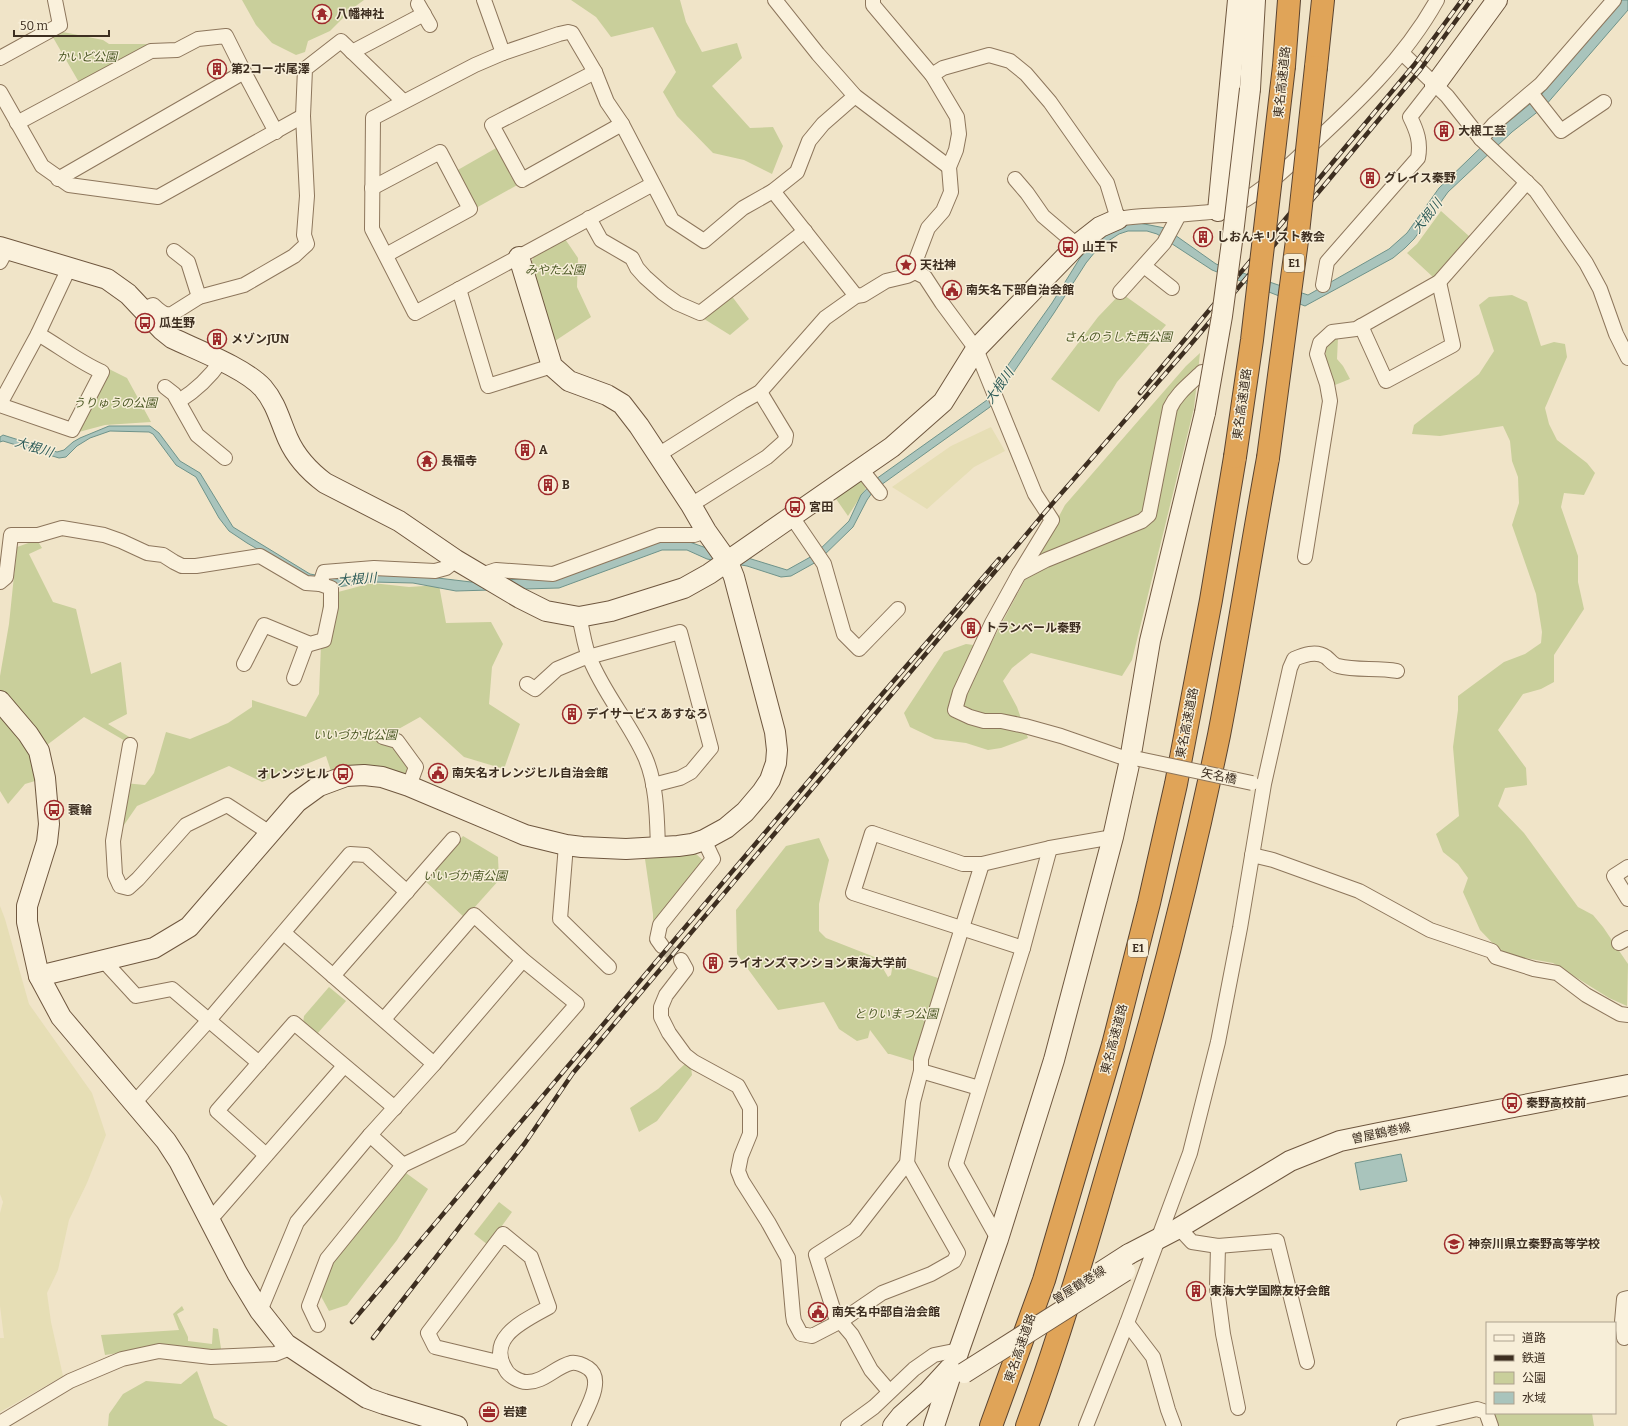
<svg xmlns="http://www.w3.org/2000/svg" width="1628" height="1426" font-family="Bitter,'Noto Sans JP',serif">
<rect width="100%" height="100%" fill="#f0e4c8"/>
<g fill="#e6deb5">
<polygon points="991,427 1005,451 974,467 927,509 892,487 951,446"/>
<polygon points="0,906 5,919 29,1004 92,1093 106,1135 87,1183 69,1220 58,1270 47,1293 51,1322 63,1376 0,1412 0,1338 4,1338 0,1306 0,1213 3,1202 0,1194"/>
</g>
<g fill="#c9cf9b">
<polygon points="242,0 364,0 353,8 330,31 308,41 305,52 296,55 272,43 256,25"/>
<polygon points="571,0 680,0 686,22 702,52 737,43 742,58 712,86 750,128 773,127 783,146 772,174 744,160 713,153 677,116 663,92 676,72 653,27 611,37 596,17"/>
<polygon points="58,31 103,40 109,44 149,44 80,84 51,34"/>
<polygon points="498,147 519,184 476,208 456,171"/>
<polygon points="1441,211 1470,237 1433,277 1407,253 1417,244"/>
<polygon points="565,239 578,258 577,287 591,317 555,341 530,264 535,255"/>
<polygon points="1121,293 1166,325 1117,382 1099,412 1051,379 1098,317"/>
<polygon points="731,295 749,319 730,335 701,317"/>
<polygon points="1512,295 1527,302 1541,346 1554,342 1565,344 1567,357 1545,408 1549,424 1557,440 1587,463 1595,473 1584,495 1564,493 1561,507 1578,556 1578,582 1584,609 1554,655 1554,682 1541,689 1523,694 1498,730 1526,768 1527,785 1505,788 1498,806 1524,833 1578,907 1593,915 1603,927 1628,964 1627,1006 1609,998 1553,963 1503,954 1480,930 1463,892 1468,878 1458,864 1443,852 1436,834 1459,816 1453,747 1458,710 1458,696 1504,662 1525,654 1541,643 1542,632 1536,594 1512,525 1519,503 1518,477 1512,461 1510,441 1503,426 1440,436 1412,434 1414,425 1479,374 1494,351 1479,305 1489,297"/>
<path d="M1338,338l-1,21 6,7 7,13 -15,6c-4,-13 -21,-45 3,-47z"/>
<polygon points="1200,353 1194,408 1132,660 1122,676 1031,653 1012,668 1003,681 1017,707 1028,738 1001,748 988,750 966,743 935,739 910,727 904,713 944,652 966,644 989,647 1065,505 1186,366"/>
<polygon points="109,369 127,378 151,422 105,425 75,433"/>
<polygon points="860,479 866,488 848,516 834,496"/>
<polygon points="37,540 42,548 29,554 53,602 76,609 91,674 121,662 127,714 108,724 136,741 124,783 145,785 154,773 166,732 190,739 228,723 252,707 252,700 306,717 319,694 323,596 372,583 409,587 439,585 446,623 491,622 503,644 492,667 489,704 520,724 504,769 464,757 420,717 395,731 397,733 396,737 412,768 406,775 332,774 326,756 262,782 229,766 137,806 113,841 127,742 84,717 39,751 45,778 25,784 8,804 0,791 0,676 9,624 17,547"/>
<polygon points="463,836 498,857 499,880 465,918 424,880"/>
<polygon points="819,838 829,860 819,904 819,931 826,938 877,958 888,977 891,975 893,963 941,979 913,1061 890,1054 888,1054 870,1030 868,1038 857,1041 839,1029 824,1002 778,1010 737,954 736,910 786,846"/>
<polygon points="696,854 705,862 653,926 653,914 645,859"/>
<polygon points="329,987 346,1001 317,1034 303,1023 304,1016"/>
<polygon points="686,1063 691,1067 692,1075 657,1121 639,1132 630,1108 658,1089"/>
<polygon points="403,1165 406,1173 428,1189 397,1240 347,1305 329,1311 316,1287"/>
<polygon points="499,1202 512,1212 488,1245 474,1234"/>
<polygon points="182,1306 184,1310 177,1314 188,1337 188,1341 212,1344 213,1328 218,1329 222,1355 159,1347 105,1355 101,1335 179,1330 173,1314"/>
<polygon points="197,1371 214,1418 228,1426 108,1426 109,1414 123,1394 146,1381 181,1384"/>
<polygon points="1494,1413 1592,1413 1594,1426 1499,1426 1496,1422"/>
</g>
<g fill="#a9c4bc" stroke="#6f938a">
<polygon points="1622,0 1628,0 1628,10 1545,106 1512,132 1448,192 1414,239 1405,248 1393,258 1305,306 1212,270 1157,234 1147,231 1128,231 1119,234 1099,247 1086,263 1054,313 990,407 874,490 867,500 853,527 818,561 791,576 781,577 747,566 707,559 687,550 662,550 559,588 456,591 413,583 373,582 337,587 309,579 247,543 229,531 219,518 196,477 176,465 153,434 149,432 110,431 90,438 77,446 66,457 59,458 3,441 0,442 0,437 3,435 57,452 64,450 73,442 80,438 109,426 150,426 159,433 180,461 200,473 233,527 310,574 337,579 374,575 413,575 471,582 555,577 654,542 684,540 712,550 748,558 787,570 814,555 849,521 861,495 876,479 987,400 996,382 1052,303 1080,258 1093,242 1118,226 1139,223 1165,228 1216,264 1308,295 1389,249 1407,233 1439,188 1501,128 1542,94"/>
<polygon points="1401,1154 1407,1181 1360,1190 1355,1163"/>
</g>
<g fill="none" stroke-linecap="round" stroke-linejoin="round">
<polyline stroke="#ccc0a6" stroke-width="14" stroke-dasharray="14 7" stroke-linecap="butt" points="662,946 681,960"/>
<defs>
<g id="street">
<polyline points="484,0 503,53"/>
<polyline points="775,0 818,54 855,96 949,167"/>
<polyline points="873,0 873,5 932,75 957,117 959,134 956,150 949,167 951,192 943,211 928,228 914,265 915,272 925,277 942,303 976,349 1035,494 1052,520 1019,574 992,623 960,692 955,710 970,717 984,721 1001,721 1025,726 1061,736 1130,760 1138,759"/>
<polyline points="418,4 430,25"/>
<polyline points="352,52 424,14"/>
<polyline points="1402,53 1447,96 1481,139 1536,191 1586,263 1600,289 1616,334 1628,358"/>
<polyline points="0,58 60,25 55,0"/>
<polyline points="595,72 492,125 522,180 622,124"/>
<path d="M932,75l11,-7 46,-13 21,6 16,13 24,28 57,81 11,36c27,-5 54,-3 81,-6 10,-1 21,-1 30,-5 29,-12 54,-37 77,-58 49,-45 99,-92 131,-150"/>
<polyline points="0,92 42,166 69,185 158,197 303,116"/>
<polyline points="1531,93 1561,131 1604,102"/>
<polyline points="17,123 151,51 177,50 198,39 226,36 244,72 276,132"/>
<polyline points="1481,139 1494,124 1541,84 1614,0"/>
<polyline points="58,179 244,72"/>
<polyline points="1015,179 1027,193 1043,216 1077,245"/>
<polyline points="653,184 415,313 372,229 373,118 475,65 503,53 559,34 568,32 572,33 595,72 607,102 622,124 672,220 704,241 743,208 773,191 797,172 809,141 823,124 855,96"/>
<polyline points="372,188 440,152 470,209 386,255"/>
<polyline points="773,191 856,296"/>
<polyline points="589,218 601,240 632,258 637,268 645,277 663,293 677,303 700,313 805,231"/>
<polyline points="174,251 188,262 199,297"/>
<polyline points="0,262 7,249"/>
<polyline points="1144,266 1172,288"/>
<path d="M1323,285l4,-23 91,-104c3,-16 -1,-27 -8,-41l25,-32"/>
<polyline points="459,289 488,386 552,366"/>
<polyline points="1120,292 1164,243 1179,215"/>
<path d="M143,309l10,-4c6,5 11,11 19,9l27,-17 45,-12 50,-29 13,-12 -3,-9 3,-39 -4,-80 2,-47 36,-28 62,60"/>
<polyline points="1361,326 1386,381 1453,345 1439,282"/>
<polyline points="165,387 174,394 197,435 225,458"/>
<path d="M179,401c16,-10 31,-24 42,-40"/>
<polyline points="0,404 38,334 69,268"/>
<path d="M0,405l72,25 30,-58c-23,-10 -43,-26 -64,-38"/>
<polyline points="658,455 742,402 760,392 825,318 856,296 863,295 886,281 907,276 915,272"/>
<polyline points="861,469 880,493"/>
<polyline points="691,505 767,457 785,441 786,435 760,392"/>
<polyline points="792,517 824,564 844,634 859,649 898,609"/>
<polyline points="1305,557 1330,401 1327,384 1317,354 1320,343 1332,332 1356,329 1439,282 1527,182"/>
<path d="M1019,574l27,-14 96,-39 7,-6 21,-107c7,-15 20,-24 32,-36"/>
<polyline points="481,575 496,570 553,574 659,535 694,535 706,531"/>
<polyline points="0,582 6,577 11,535 38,535 62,528 104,535 121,541 147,553 163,555 174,562 182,566 196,566 260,556 306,583 320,584 331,588 331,607 324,640 310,644 264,625 244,664"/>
<polyline points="320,584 324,572 374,568 435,571 446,568 456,560"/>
<path d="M579,617c4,14 5,29 11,42 14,35 40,64 55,98 12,27 12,62 13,91"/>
<polyline points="294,678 307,643"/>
<polyline points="527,684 535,689 557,669 581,659 680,632 711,748 691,772 680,778 653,785"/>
<polyline points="383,737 397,741 416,767 409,786"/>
<polyline points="130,745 113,841 115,875 120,886 128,888 138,879 186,825 227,805 270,833"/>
<polyline points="566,845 560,919 609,967"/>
<polyline points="1252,855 1273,860 1359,891 1430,930 1492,951 1496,957 1534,969 1557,973 1586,995 1620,1014 1628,1015"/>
<polyline points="1628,867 1614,876 1628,899"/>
<polyline points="284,933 434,1064"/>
<polyline points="1619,943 1628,938"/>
<polyline points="662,946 657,939 660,925 713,859 704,840"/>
<polyline points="1023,948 853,893 872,833 963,864 982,864 1050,848 1113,837"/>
<polyline points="103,960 136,996 172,989 259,1063"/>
<polyline points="681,960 686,969 666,995 661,1007 661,1017 669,1033 685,1055 694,1062 738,1086 750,1108 750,1134 741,1156 738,1171 742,1181 768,1222 788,1258 793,1315 794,1321 801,1334 812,1336 841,1321 882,1293 931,1274 954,1261 958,1253 907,1163"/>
<polyline points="333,976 453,839"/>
<polyline points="921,1071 979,1088"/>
<polyline points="134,1103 209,1020 350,854 366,855 407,892"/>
<polyline points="370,1135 403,1165"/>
<polyline points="266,1155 217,1111 294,1023 395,1108"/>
<polyline points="209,1221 344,1066"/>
<polyline points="1179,1228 1192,1242 1218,1246 1277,1241 1307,1362"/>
<polyline points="998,1239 956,1164 1023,948 1050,848"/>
<polyline points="1218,1246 1217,1288 1223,1334 1238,1408"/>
<polyline points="260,1311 297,1222 370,1135 434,1064 523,960"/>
<polyline points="1127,1323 1153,1357 1168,1410 1174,1426"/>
<polyline points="318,1325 309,1306 327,1259 403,1165 460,1138 577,1004 523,960 474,915 384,1019"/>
<polyline points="1624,1338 1622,1322 1624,1299 1628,1298"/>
<path d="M502,1363l-67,-16 -7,-14 75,-99 28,23 18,50c-23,13 -64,30 -43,63 3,6 14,12 20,12 17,1 29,-15 45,-19 6,-1 12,2 17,5 18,12 -3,43 -9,58"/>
<polyline points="889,1391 871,1370 852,1335 835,1315 816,1255 855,1230 907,1163 913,1102 921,1071 921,1059 982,864"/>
<polyline points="0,1423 70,1381 122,1359 159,1351 211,1357 275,1354 290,1348"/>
<polyline points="848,1426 874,1407 914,1369 934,1355 959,1350"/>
<path d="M1086,1426l41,-103 63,-170 28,-111 22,-114 24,-144 26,-116 4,-9c9,-4 22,-9 32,-2 4,3 7,8 12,9 18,5 40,1 59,5"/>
<polyline points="1404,1426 1477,1409 1486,1412 1491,1426"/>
</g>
<g id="secondary">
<polyline points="1435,85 1497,0"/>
<polyline points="1250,89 1255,0"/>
<polyline points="1218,211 1238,0"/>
<path d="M0,247l107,32 21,15 34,36 10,8c25,12 73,30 91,50 13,15 17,33 25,51 8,18 21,32 37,44l74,38 57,39 64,38 26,13 33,6 32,-6 73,-23 25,-14 183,-127 51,-45 33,-53 101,-104 23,-18 18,-8"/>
<polyline points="0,701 28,734 39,751 45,778 49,824 47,842 27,906 27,922 39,976 61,1017 166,1141 179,1161 237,1273 260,1311 286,1344 367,1398 384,1404 457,1426"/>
<polyline points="39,976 154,948 189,927 297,802 319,786 346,776 364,775 382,777 409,786 525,835 566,845 582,847 626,849 678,846 692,844 704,840 726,828 745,812 762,792 770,780 776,763 777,750 775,732 734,577 728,562 706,531 691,505 639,426 622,404 607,395 569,381 552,366 519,257"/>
<polyline points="1129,1254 1179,1228 1290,1161 1340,1141 1379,1133 1628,1085"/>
<polyline points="893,1426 901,1416 928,1392 950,1368"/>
<polyline points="934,1426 959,1350 998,1239 1054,1060 1113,837 1130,760 1150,641 1205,413"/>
</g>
<g id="highway">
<polyline points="1284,66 1289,0"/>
<polyline points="1316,67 1323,0"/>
<polyline points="991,1426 1044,1280 1113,1045 1149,903 1176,784 1211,600 1235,457"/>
<path d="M1027,1426c30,-82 55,-165 79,-249 44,-146 82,-293 113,-442 18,-92 32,-185 49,-277"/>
</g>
</defs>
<use href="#street" stroke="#8d765c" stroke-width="16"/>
<use href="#secondary" stroke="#6f573f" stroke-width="22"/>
<use href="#highway" stroke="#5b4430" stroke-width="24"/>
<use href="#street" stroke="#faf1dc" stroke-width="14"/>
<use href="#secondary" stroke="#faf1dc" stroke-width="20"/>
<use href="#highway" stroke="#e0a458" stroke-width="22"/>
<defs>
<g id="rail">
<polyline points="1140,393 1414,65 1462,0"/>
<polyline points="352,1322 871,707 999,559"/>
<polyline points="373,1338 525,1143 573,1073 1046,511 1186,350 1327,182 1420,70 1471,0"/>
</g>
</defs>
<use href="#rail" stroke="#3d2e20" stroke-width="4.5"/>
<use href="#rail" stroke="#f7eed8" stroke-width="3" stroke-dasharray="9" stroke-linecap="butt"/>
<defs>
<polyline id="street-bridge" points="1139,759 1252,783"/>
<g id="secondary-bridge">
<polyline points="1205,413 1222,316 1233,234 1250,89"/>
<polyline points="1101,1272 1129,1254"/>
<polyline points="964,1373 1125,1271"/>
</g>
<g id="highway-bridge">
<polyline points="1235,457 1252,340 1284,66"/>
<polyline points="1268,458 1298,233 1316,67"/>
</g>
</defs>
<use href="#street-bridge" stroke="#8d765c" stroke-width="16" stroke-linecap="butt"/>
<use href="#secondary-bridge" stroke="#6f573f" stroke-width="22" stroke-linecap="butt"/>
<use href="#highway-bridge" stroke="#5b4430" stroke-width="24" stroke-linecap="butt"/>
<use href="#street-bridge" stroke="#faf1dc" stroke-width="14"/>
<use href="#secondary-bridge" stroke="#faf1dc" stroke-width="20"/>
<use href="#highway-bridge" stroke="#e0a458" stroke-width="22"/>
</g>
<defs>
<symbol id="temple-ring" viewBox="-11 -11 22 22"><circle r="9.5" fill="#f7eed8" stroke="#9e2a2b" stroke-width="1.5"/><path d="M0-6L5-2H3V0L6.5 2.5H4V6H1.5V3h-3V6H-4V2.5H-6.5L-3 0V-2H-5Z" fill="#9e2a2b"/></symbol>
<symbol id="building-ring" viewBox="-11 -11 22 22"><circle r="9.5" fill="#f7eed8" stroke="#9e2a2b" stroke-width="1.5"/><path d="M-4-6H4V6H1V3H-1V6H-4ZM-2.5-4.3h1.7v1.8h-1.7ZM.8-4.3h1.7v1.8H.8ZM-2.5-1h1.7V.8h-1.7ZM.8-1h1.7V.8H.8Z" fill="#9e2a2b"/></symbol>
<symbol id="bus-ring" viewBox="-11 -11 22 22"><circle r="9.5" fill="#f7eed8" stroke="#9e2a2b" stroke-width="1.5"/><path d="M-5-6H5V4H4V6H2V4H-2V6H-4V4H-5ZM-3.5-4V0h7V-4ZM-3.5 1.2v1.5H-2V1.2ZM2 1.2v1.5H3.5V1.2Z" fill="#9e2a2b"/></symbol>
<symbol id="sight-ring" viewBox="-11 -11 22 22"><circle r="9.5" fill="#f7eed8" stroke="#9e2a2b" stroke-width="1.5"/><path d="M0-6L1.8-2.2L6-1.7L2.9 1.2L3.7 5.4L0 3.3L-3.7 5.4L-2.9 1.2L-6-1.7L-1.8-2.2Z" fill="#9e2a2b"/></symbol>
<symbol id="civic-ring" viewBox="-11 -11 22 22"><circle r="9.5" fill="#f7eed8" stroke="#9e2a2b" stroke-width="1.5"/><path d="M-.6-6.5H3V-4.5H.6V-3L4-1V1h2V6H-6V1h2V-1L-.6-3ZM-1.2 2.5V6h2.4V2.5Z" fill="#9e2a2b"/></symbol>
<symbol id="school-ring" viewBox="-11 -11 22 22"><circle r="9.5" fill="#f7eed8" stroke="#9e2a2b" stroke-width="1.5"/><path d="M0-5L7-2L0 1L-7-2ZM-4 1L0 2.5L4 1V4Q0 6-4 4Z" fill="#9e2a2b"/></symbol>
<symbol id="office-ring" viewBox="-11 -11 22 22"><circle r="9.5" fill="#f7eed8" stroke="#9e2a2b" stroke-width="1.5"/><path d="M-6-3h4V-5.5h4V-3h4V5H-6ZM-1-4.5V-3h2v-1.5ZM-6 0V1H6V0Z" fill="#9e2a2b"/></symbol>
</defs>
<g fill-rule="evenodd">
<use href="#temple-ring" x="311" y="3" width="22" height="22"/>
<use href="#building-ring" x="206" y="58" width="22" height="22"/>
<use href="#building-ring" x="1433" y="120" width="22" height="22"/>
<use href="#building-ring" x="1359" y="167" width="22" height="22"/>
<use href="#building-ring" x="1192" y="226" width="22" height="22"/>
<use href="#bus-ring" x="1057" y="236" width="22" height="22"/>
<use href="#sight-ring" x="895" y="254" width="22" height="22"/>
<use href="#civic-ring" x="941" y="279" width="22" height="22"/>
<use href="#bus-ring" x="134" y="312" width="22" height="22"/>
<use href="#building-ring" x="206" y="328" width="22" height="22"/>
<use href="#building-ring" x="514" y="439" width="22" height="22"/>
<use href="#temple-ring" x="416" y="450" width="22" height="22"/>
<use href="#building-ring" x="537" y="474" width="22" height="22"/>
<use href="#bus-ring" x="784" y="496" width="22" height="22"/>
<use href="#building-ring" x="960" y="617" width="22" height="22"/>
<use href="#building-ring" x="561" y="703" width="22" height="22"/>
<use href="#civic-ring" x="427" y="762" width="22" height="22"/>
<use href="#bus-ring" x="332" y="763" width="22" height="22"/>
<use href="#bus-ring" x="43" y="799" width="22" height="22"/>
<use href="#building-ring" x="702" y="952" width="22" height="22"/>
<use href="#bus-ring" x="1501" y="1092" width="22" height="22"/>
<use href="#school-ring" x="1443" y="1233" width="22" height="22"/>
<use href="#building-ring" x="1185" y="1280" width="22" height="22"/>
<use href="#civic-ring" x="807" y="1301" width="22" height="22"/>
<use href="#office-ring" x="478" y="1401" width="22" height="22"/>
</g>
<g text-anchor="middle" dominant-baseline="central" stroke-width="3" stroke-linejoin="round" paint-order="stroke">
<g fill="#f7eed8" stroke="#756857" stroke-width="1">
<rect x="1284" y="254" width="20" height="18" rx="3"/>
<rect x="1128" y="939" width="20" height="18" rx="3"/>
</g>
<g font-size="11" font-weight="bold" fill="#3d2e20">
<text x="1294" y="263">E1</text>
<text x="1138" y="948">E1</text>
</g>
<g font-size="12" font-weight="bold" fill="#3d2e20" stroke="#f7eed8" text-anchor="start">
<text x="336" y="14">八幡神社</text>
<text x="231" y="69">第2コーポ尾澤</text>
<text x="1458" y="131">大根工芸</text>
<text x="1384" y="178">グレイス秦野</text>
<text x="1217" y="237">しおんキリスト教会</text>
<text x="1082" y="247">山王下</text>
<text x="920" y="265">天社神</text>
<text x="966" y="290">南矢名下部自治会館</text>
<text x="159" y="323">瓜生野</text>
<text x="231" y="339">メゾンJUN</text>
<text x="539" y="450">A</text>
<text x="441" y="461">長福寺</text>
<text x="562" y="485">B</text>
<text x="809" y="507">宮田</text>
<text x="985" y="628">トランベール秦野</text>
<text x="586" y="714">デイサービス あすなろ</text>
<text x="452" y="773">南矢名オレンジヒル自治会館</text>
<text x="329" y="774" text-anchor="end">オレンジヒル</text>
<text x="68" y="810">蓑輪</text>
<text x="727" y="963">ライオンズマンション東海大学前</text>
<text x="1526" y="1103">秦野高校前</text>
<text x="1468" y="1244">神奈川県立秦野高等学校</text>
<text x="1210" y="1291">東海大学国際友好会館</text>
<text x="832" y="1312">南矢名中部自治会館</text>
<text x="503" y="1412">岩建</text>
</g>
<g font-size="12" font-style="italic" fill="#4d5a26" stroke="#f7eed8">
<text x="87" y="57">かいど公園</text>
<text x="555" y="270">みやた公園</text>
<text x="1118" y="337">さんのうした西公園</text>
<text x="115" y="403">うりゅうの公園</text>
<text x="355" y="735">いいづか北公園</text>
<text x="465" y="876">いいづか南公園</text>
<text x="896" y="1014">とりいまつ公園</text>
</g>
<g font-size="12" fill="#3d2e20" stroke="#f7eed8">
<text transform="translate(1282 82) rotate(-84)">東名高速道路</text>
<text transform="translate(1242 404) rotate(-82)">東名高速道路</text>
<text transform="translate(1187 723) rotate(-79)">東名高速道路</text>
<text transform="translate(1219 776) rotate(12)">矢名橋</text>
<text transform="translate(1114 1039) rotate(-75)">東名高速道路</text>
<text transform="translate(1381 1133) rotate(-12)">曽屋鶴巻線</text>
<text transform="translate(1079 1285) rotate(-32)">曽屋鶴巻線</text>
<text transform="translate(1020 1348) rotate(-71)">東名高速道路</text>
</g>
<g font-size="13" font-style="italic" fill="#2f5d5a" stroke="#f7eed8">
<text transform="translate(1427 216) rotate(-52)">大根川</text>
<text transform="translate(999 386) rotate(-55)">大根川</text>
<text transform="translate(34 447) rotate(17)">大根川</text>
<text transform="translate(357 579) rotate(-4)">大根川</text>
</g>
</g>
<rect x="1486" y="1322" width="130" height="92" fill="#f7eed8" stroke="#ada18e"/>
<rect x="1494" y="1335" width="20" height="6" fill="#faf1dc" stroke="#ada18e"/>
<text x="1522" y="1342" font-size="12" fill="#3d2e20">道路</text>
<rect x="1494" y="1355" width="20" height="6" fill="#3d2e20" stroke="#ada18e"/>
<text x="1522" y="1362" font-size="12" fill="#3d2e20">鉄道</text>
<rect x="1494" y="1372" width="20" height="12" fill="#c9cf9b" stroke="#ada18e"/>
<text x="1522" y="1382" font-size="12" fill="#3d2e20">公園</text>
<rect x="1494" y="1392" width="20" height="12" fill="#a9c4bc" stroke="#ada18e"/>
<text x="1522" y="1402" font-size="12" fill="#3d2e20">水域</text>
<path d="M14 30v6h95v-6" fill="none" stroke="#3d2e20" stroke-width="2"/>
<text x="20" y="30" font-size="12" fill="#3d2e20" stroke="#f7eed8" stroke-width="3" paint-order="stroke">50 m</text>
</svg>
